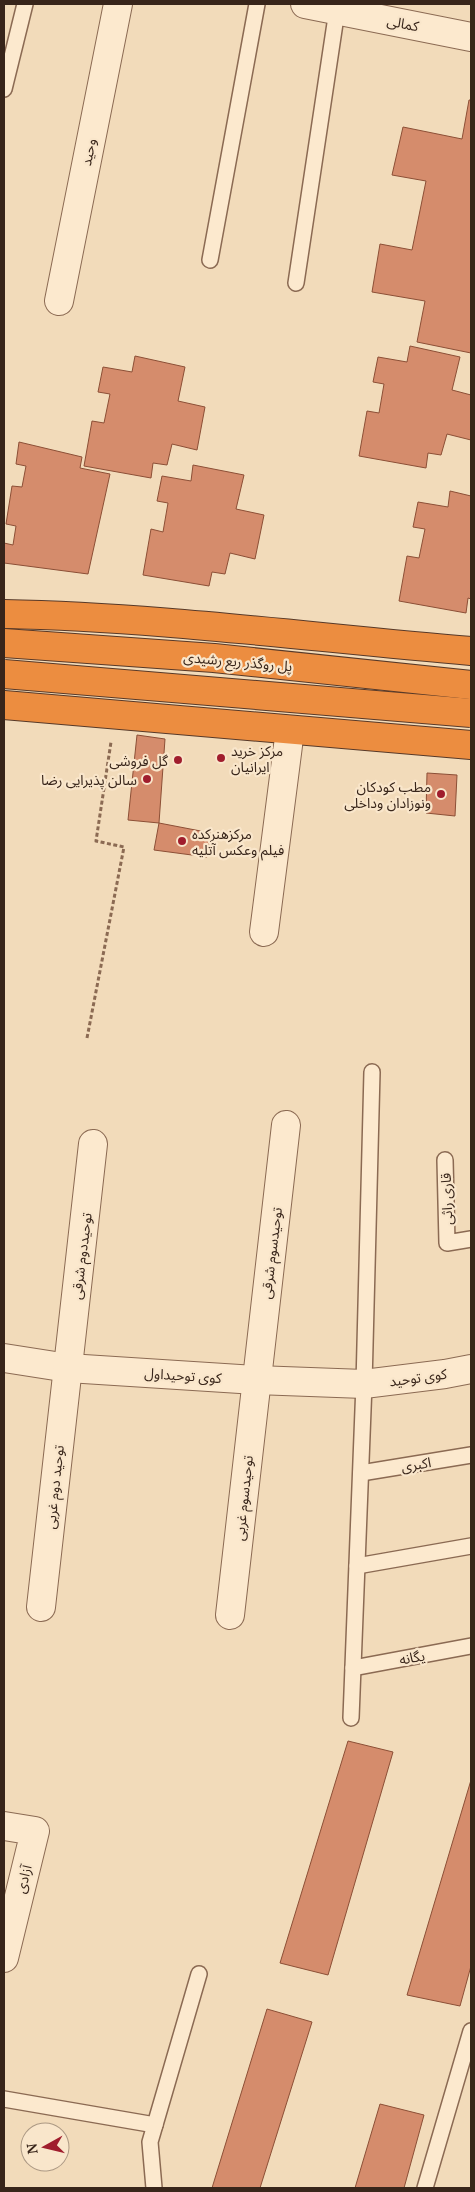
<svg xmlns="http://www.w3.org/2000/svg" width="475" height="2192" font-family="'PT Serif','Noto Sans Arabic',serif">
<rect width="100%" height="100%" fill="#f2dbba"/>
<g fill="#d58c6c" stroke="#8c4f36">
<polygon points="469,100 471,100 471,353 417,342 425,301 372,292 380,244 412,250 426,181 392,175 403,127 462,139"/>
<polygon points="410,346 460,357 452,390 471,395 471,440 447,434 441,455 428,453 426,468 359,456 367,411 379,413 384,384 373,382 378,357 407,362"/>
<polygon points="135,356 185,367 178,401 205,407 197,450 172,444 167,465 153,463 151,478 84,466 92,421 104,423 110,394 98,392 103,367 132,372"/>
<polygon points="19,442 82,457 80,468 110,474 88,574 4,563 4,543 13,545 16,526 6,524 12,486 22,487 26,466 16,464"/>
<polygon points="193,465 244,475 236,509 264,515 255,559 230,553 225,574 212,572 209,586 143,575 151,529 163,532 168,503 157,501 162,476 191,481"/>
<polygon points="450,491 471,496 471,599 468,598 466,613 399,601 407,556 419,558 425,529 413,527 418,502 448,507"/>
<polygon points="137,735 165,739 159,823 128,820"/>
<polygon points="427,773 457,775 455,816 426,813"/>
<polygon points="159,823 211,833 207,857 154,850"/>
<polygon points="348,1741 393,1752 328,1975 280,1963"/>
<polygon points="471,1780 471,1966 460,2006 407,1995"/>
<polygon points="267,2009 312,2022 260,2188 212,2188"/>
<polygon points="380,2104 424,2115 404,2188 355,2188"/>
</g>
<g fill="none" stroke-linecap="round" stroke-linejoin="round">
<defs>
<g id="lane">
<polyline points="4,89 25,4"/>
<polyline points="210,260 257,4"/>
<polyline points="296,283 337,10"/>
<polyline points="445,1160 447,1243 471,1239"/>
<polyline points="361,1473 471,1455"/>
<polyline points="357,1566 471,1546"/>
<polyline points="353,1668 471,1646"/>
<polyline points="351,1718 364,1384 372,1072"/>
<polyline points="4,2099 155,2125"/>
<polyline points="154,2188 150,2142 199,1974"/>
<polyline points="425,2188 471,2031"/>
</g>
<g id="street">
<polyline points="305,4 471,37"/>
<polyline points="59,301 118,4"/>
<polyline points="264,932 290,730"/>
<polyline points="4,1358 68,1368 256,1380 364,1384 445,1374 471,1369"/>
<polyline points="41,1607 93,1144"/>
<polyline points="230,1615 286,1125"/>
<polyline points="4,1826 35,1831 4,1958"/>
</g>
<g id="highway">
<path d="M4,614c156,3 311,24 467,37"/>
<polyline points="4,705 471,745"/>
</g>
</defs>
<use href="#lane" stroke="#8b6a53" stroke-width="18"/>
<use href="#street" stroke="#8b6a53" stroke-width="30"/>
<use href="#highway" stroke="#573928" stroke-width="30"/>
<polyline stroke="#8b6a53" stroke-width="3" stroke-dasharray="4 2.5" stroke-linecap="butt" points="87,1038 124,847 96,841 111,742"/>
<use href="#lane" stroke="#fce9ce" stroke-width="15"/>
<use href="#street" stroke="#fce9ce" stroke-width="28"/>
<use href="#highway" stroke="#ec8d40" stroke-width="28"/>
<defs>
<g id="highway-bridge">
<polyline points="4,643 214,658 471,685"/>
<polyline points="4,674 471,713"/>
</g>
</defs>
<use href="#highway-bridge" stroke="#573928" stroke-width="30" stroke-linecap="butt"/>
<use href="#highway-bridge" stroke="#ec8d40" stroke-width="28"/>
</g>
<g fill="#a01d2d" stroke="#f9e6cb" stroke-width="2">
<circle cx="221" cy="758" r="5"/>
<circle cx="178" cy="760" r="5"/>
<circle cx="147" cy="779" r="5"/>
<circle cx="441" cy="794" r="5"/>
<circle cx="182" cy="841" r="5"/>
</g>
<g text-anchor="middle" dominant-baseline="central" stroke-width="4.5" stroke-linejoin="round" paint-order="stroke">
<g font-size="14" fill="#38251a" stroke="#f9e6cb">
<text transform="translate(403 23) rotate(11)">کمالی</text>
<text transform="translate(88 152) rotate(-79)">وحید</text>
<text transform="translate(238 661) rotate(5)">پل روگذر ربع رشیدی</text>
<text transform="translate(446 1199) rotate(-92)">قاری راثی</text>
<text transform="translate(271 1253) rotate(-83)">توحیدسوم شرقی</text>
<text transform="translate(81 1256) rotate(-83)">توحیددوم شرقی</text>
<text transform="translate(183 1375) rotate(4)">کوی توحیداول</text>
<text transform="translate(418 1377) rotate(-8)">کوی توحید</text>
<text transform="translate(416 1464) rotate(-9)">اکبری</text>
<text transform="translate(54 1487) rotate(-84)">توحید دوم غربی</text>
<text transform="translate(243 1498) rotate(-84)">توحیدسوم غربی</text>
<text transform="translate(412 1657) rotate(-10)">یگانه</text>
<text transform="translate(23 1879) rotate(-76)">آزادی</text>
</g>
<g font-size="14" fill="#38251a" stroke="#f9e6cb" text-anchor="end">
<text x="231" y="750" text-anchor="start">مرکز خرید<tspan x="231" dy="16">ایرانیان</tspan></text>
<text x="168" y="760">گل فروشی</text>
<text x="137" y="779">سالن پذیرایی رضا</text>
<text x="431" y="786">مطب کودکان<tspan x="431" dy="16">ونوزادان وداخلی</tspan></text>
<text x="192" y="833" text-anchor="start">مرکزهنرکده<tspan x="192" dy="16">فیلم وعکس آتلیه</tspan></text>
</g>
</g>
<rect width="475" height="2192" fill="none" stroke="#38251a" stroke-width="10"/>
<g transform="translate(45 2147) rotate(262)"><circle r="24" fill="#f9e6cb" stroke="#ac9984"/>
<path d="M0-4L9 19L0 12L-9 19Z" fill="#a01d2d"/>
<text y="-8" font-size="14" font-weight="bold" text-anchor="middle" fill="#38251a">N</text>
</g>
</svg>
